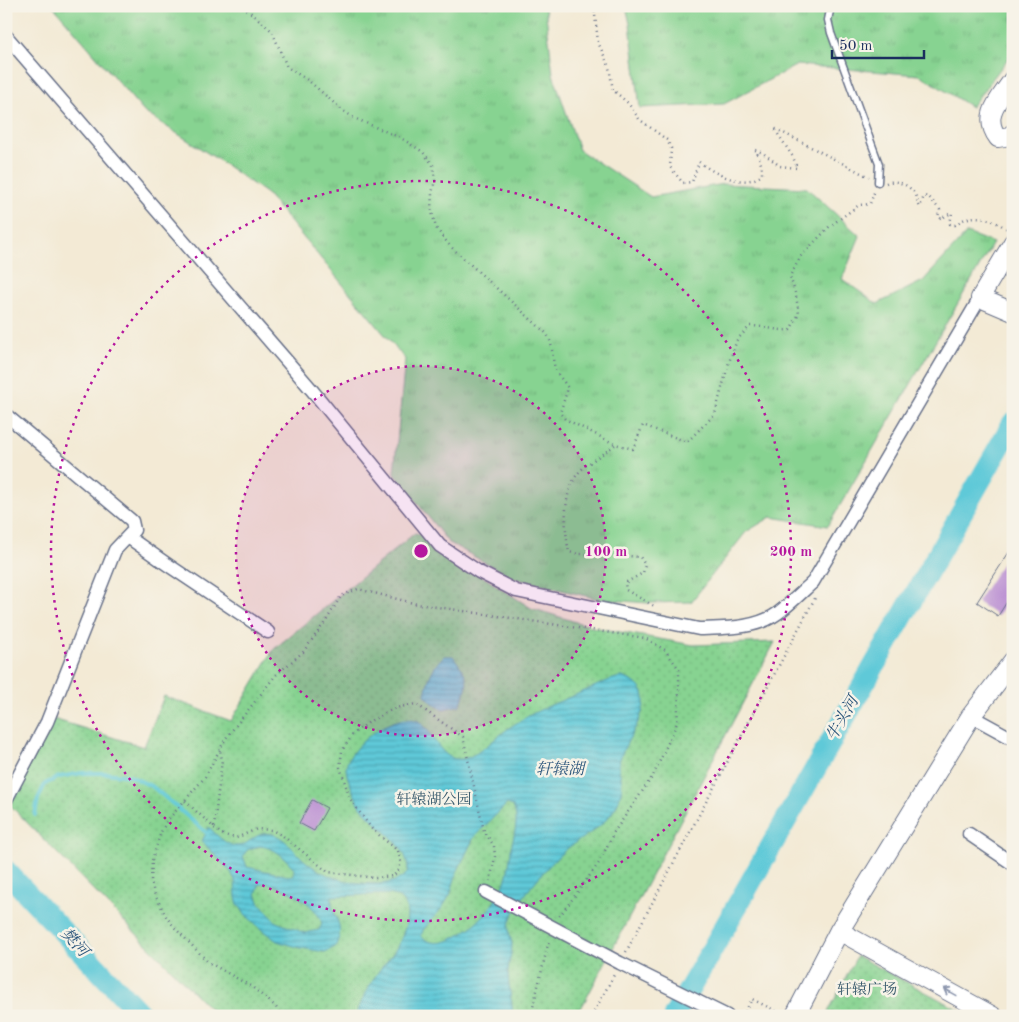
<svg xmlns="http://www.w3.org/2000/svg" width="1019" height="1022" font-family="'Old Standard TT','Noto Serif SC',serif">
<defs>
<pattern id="grass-tufts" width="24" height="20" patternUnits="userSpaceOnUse" patternTransform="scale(1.25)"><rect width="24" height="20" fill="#87d391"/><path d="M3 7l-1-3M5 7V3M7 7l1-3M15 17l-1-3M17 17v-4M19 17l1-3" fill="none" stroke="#74b57f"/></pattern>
<pattern id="park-dots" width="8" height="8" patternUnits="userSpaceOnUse" patternTransform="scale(1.25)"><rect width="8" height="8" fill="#87d391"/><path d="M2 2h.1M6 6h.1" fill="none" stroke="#74b57f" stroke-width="1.8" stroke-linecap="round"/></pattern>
<pattern id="water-rules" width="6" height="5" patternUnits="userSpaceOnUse" patternTransform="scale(1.25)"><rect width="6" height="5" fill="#5ec9d8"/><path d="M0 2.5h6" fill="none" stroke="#4da4b2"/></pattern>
</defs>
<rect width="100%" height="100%" fill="#f7f3e8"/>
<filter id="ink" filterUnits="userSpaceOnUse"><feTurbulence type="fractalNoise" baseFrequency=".02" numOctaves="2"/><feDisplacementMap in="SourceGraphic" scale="10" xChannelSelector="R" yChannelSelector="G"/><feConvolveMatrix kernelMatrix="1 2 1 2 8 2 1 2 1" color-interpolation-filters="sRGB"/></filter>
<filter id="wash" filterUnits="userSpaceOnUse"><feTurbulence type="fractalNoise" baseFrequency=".0096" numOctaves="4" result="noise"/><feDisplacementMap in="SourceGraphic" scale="20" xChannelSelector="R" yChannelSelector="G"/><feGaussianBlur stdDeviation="1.12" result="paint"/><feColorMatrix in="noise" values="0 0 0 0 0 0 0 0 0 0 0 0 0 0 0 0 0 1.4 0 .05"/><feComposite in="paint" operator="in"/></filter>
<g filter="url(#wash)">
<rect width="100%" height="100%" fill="#f3ead5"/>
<g fill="url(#grass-tufts)" stroke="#518178">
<polygon points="53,6 545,6 553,74 579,150 651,197 723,184 807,188 860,236 842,279 877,304 923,281 967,233 993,243 828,526 771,517 746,532 691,602 648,603 598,599 513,578 448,542 394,473 405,359 267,194 220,161 144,112"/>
<polygon points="626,6 1013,6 1013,52 971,107 920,75 797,65 724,104 640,108 630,24"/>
</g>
<g fill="url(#park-dots)" stroke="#518178">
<polygon points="415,533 436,537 454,558 531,608 592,627 693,645 775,642 577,1016 217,1016 7,802 47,717 144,747 164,696 231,721 274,649"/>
<polygon points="857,956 971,1016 826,1016"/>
</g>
<g fill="url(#water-rules)" stroke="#3c7c9b" fill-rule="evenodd">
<path d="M444,656h9c15,21 18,24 7,49l-17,4 -9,-5 -9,-9c3,-15 7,-28 19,-39z"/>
<path d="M622,677c5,2 11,4 14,7 25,19 -15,58 -17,80 -1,5 1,9 2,14 2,10 -1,22 -6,30 -12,21 -35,29 -52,44 -16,14 -50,53 -54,73 -1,6 2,13 3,19 0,9 -3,17 -4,26 0,16 4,31 5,46h-157c5,-14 11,-26 19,-39 5,-9 13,-16 19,-25 11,-17 25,-53 -5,-58l-57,2c-3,21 16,26 3,51l-10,5 -24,-4 -24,-7 -15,-11 -17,-16 -7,-10 -2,-7 -1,-17 -4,-8 -29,-31 7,-14c38,43 38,-2 66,8 11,4 20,17 29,25 21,18 43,23 70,24 12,0 26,-2 34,-12 1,-25 -22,-38 -37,-54 -10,-9 -15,-19 -20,-32 -2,-5 -5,-12 -5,-18 2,-22 50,-58 72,-47 16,9 21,41 44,38 16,-2 36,-24 50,-33 23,-16 50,-25 75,-36 12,-5 22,-11 35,-13zM507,804l6,2c6,13 2,25 -1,38 -2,12 -3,27 -7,38 -11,25 -27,44 -51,56 -11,6 -23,7 -33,-1l2,-7 19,-22 8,-13 7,-23 17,-35zM259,846c16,1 25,11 35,22v7l-6,1 -41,-9 -4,-11 4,-6zM266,883c19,4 51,20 56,41l-3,6 -14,3 -29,-11 -17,-20 -3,-8 3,-9z"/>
</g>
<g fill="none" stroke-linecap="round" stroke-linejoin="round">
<polyline stroke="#5ec9d8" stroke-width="4" points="35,815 38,799 45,784 59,777 82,773 106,773 130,776 153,787 208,834"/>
<g stroke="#5ec9d8" stroke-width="22">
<polyline points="6,871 142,1016"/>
<polyline points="674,1016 1013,423"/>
</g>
</g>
<g id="blocks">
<g fill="#bc92d3">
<polygon points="1013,546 1013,592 998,616 977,602"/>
<polygon points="312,800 327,808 314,831 299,823"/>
</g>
</g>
</g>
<g filter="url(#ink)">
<use href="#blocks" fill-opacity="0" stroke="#677088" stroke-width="1"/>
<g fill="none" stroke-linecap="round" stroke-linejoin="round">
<defs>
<polyline id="lane" points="831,6 828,20 831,33 879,164 878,182"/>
<g id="street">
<path d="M6,36l305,353 129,157 39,26 37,19 183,38c26,-1 57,0 79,-16 12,-9 24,-21 35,-31l167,-284"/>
<polyline points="6,415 132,521 134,530 115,550 47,722 6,800"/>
<polyline points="128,537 168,565 268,632"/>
<polyline points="971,716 1013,739"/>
<polyline points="969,834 1013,864"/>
<polyline points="486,892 620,963 727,1016"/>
</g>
<g id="secondary">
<path d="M1013,79c-13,20 -32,36 -15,59l12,-2 3,-3"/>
<polyline points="1013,242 980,298 1013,312"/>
<polyline points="839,931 993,1016"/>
</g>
<polyline id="primary" points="795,1016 839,931 971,716 1013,661"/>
</defs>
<use href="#lane" stroke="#677088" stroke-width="9"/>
<use href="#street" stroke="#677088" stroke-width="15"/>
<use href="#secondary" stroke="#677088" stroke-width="20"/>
<use href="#primary" stroke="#677088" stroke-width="21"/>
<g stroke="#677088" stroke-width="2.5" stroke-dasharray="1 4" stroke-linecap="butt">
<path d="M243,6l29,25 15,36 22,14 33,29 12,8 47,20 22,14 10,13 2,15 -3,14 -1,14 5,20 14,18 96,87c8,11 5,22 9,35 2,7 9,13 13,20l-8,25 5,6 50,25 18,5 10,-24 44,17 28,-28 14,-52 8,-22 13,-14c14,0 26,5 40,4l9,-16 -3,-18 -6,-20 11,-20 29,-30 29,-21 11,-1 5,-14"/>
<path d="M594,6l4,36 11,25 4,23 15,13 11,16 28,21 4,8 -1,19 13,16 9,-1 7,-20c16,12 44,27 63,13 0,-10 -2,-17 -7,-25l8,3 17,13 17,2 -4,-11 -19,-29 95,49"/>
<path d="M886,183c9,-4 22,1 28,10 3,4 3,9 6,14l4,-11 5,1 11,13 -2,6 4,3 3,-3 7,-3 -2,11 5,1c17,-14 36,-7 52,4"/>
<path d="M615,445c-11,8 -24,16 -34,25 -19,19 -17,58 -12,82l9,2h26l36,3 5,8 -2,8 -18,10 1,7 28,16"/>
<polyline points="185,801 221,834 236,838 257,829 272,830 283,836 328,872 376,878 393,876 399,870 401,862 398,851 372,829 350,799 340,767 342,751 353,734 372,720 395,708 416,704 463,737 484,831 494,846 495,857 490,881"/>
<polyline points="214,827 222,760 220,749"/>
<polyline points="626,952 815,598"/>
<polyline points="283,1016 275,1006 252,987 208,962 176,929 167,918 154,893 151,881 152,860 161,832 167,821 205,777 226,738 276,675 303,652 326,621 341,596 358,589 417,604 645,638 665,650 679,669 679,693 677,723 653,776 614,832 599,863 559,917"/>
<polyline points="531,1016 549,940"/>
<polyline points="592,1016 615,973"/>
<polyline points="743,1016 752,999 780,1013"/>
</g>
<use href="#lane" stroke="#fff" stroke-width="6"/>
<use href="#street" stroke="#fff" stroke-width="12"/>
<use href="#secondary" stroke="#fff" stroke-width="18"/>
<use href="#primary" stroke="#fff" stroke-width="19"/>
</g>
<defs><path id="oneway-shaft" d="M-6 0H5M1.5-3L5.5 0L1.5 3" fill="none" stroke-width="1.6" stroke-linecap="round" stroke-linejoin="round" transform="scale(1.25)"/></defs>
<use stroke="#8d97ae" href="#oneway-shaft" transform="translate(950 992) rotate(-151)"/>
</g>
<circle cx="421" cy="551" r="185" fill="#b5179e" fill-opacity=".12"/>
<g fill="none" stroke="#b5179e" stroke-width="2.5" stroke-dasharray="2.5 5">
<circle cx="421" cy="551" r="185"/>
<circle cx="421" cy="551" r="370"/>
</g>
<g text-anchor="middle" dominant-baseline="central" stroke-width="5" stroke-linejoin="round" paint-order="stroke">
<g font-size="15" fill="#36586b" stroke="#f7f3e8">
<text x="434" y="800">轩辕湖公园</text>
<text x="867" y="990">轩辕广场</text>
</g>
<g font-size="16" font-style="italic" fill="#2c567c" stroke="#f7f3e8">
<text transform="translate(843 719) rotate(-60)">牛头河</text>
<text x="560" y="770">轩辕湖</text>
<text transform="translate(74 943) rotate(47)">樊河</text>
</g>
</g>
<circle cx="421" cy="551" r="8" fill="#b5179e" stroke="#f7f3e8" stroke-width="2.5"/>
<g font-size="15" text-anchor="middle" font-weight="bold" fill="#b5179e" stroke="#f7f3e8" stroke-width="5" stroke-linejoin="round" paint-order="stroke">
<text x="606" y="556">100 m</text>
<text x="791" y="556">200 m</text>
</g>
<rect width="1019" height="1022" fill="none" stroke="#f7f3e8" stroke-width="25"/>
<path d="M832 50v8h92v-8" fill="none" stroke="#1b2f5e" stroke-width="2.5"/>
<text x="839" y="50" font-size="15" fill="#1b2f5e" stroke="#f7f3e8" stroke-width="4" paint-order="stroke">50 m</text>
</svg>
